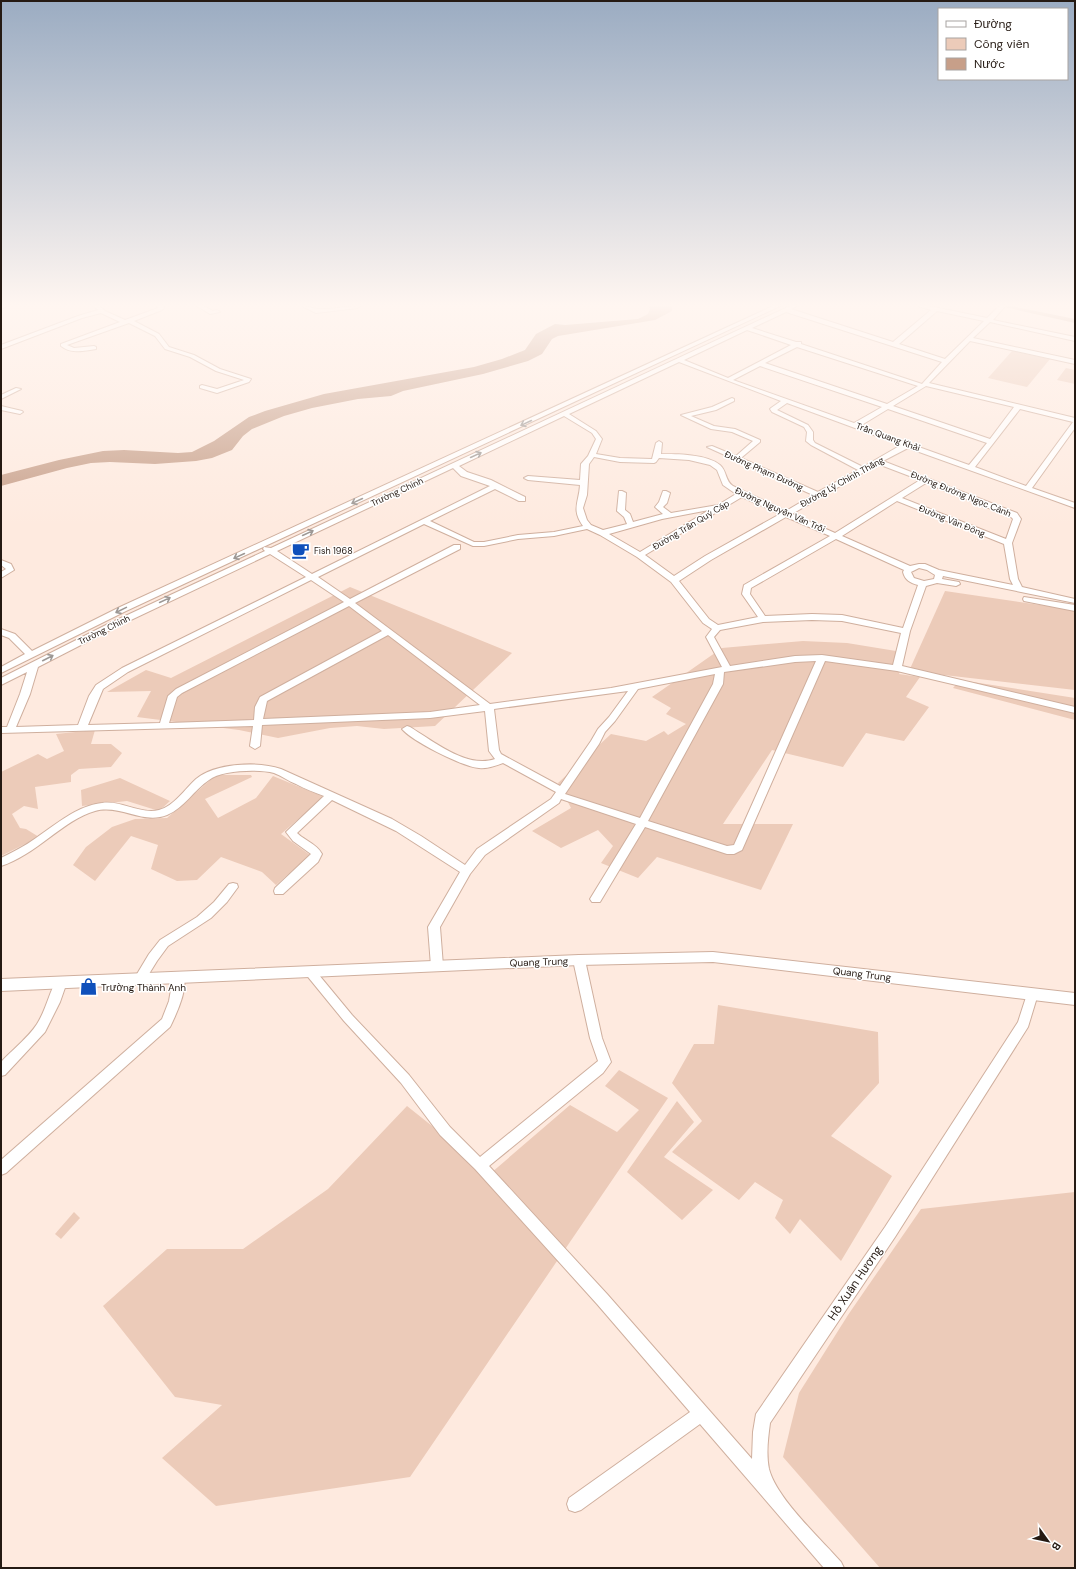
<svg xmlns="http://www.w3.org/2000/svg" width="1076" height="1569" font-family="'DM Sans',sans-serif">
<rect width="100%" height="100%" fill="#feeadf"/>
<g fill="#eccbb9">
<polygon points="1012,351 1050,359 1027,387 988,378"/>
<polygon points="1066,368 1075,370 1075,384 1057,380"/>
<polygon points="350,587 512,653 435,726 384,729 357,726 330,728 278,738 239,730 137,717 151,691 107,692 146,670 171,678"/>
<polygon points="945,591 1075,610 1075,690 909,671"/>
<polygon points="803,641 847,643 896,651 904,661 899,674 920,677 906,697 929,707 904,741 866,733 843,767 772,750 723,824 793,824 761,890 657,857 638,878 601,863 613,846 598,830 561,848 532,831 571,808 558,783 611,734 646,741 664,731 668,735 686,724 666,714 671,708 652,697 722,648"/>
<polygon points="960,680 1075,698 1075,720 953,688"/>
<polygon points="95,730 91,744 111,744 122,753 111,767 79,769 71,775 71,782 35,787 38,809 24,806 12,814 20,828 26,829 39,837 1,856 1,772 38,754 47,759 64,751 56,734"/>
<polygon points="216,775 251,775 252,777 205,799 218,818 256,798 273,776 324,797 281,834 310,855 276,885 262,872 221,857 197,880 177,881 151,869 158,845 131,836 95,881 73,865 86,847 112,827 135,819 167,818"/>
<polygon points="120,778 170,801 159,811 127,801 82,806 81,790"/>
<polygon points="718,1005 878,1032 879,1083 831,1136 892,1176 841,1261 800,1219 790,1234 775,1218 783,1200 755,1182 739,1200 672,1152 702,1121 672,1083 694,1044 714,1044"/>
<polygon points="619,1070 668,1098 410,1477 216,1506 162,1458 222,1405 175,1397 103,1306 167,1249 243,1249 328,1189 407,1106 491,1173 570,1105 617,1132 639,1110 605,1086"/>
<polygon points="677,1101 694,1122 664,1157 713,1190 682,1220 627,1172"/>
<polygon points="1075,1192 1075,1568 880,1568 783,1457 799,1393 848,1315 921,1209"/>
<polygon points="74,1212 80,1218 61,1239 55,1234"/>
</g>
<polygon fill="#c79f89" points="649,306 672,306 672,311 655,320 558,336 552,339 542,354 528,361 483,374 403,391 391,396 358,399 312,408 284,416 252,429 243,436 232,450 212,458 196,461 155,464 110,462 91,463 67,468 1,486 1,475 59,460 103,451 124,450 178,453 192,452 214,441 249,417 265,411 324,394 474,367 502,359 525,350 536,334 555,324 565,325 638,319 648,314 650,309"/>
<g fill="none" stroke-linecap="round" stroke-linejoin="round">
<polygon fill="#c79f89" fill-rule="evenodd" points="1000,306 1011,306 1075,319 1075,323"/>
<defs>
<g id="minor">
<polygon points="1,306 7,306 1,309"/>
<path d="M94,306h6l5,5 20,9 33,-12 -2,-2h6l2,2 -2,2 -28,11 25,13 10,13 25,8 26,14 31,10 -2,3 -32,11 -17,-5v-2l2,-1 15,4 27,-9 -28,-9 -26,-14 -25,-8 -10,-13 -26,-13 -62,22 7,3 20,-2 2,1v2c-12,2 -25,5 -35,-3v-2l59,-22 -19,-9 -19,5 -81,31v-4l77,-29 20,-6z"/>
<polygon points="197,306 204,306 213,311 217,310 220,312 210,314"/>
<path d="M302,306c6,0 10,3 16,3 12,1 28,-3 42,-3l-3,2 -41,5z"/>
<polygon points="773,306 780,306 126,611 1,673 1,667 25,654 9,638 1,635 1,629 15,634 32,651 120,607"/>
<path d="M790,306h7l-6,3 102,33 38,-32 -13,-4h11l58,12 12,-12h6l-12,14 82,17v4l-85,-19 -17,16 102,22v4l-105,-23 -41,42 146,35v10l-43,60 43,15v5l-167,-60 -25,13 134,52 4,6 -9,24 6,36 4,8 53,12v4l-132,-27 -1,3 17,3 1,2 -4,2 -19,-3 -11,3 -16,45 -8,35 173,41v6l-178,-42 -72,-10 -83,189 -8,4h-7l-82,-27 -45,75h-8l-2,-3 46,-75 -75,-25 -2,4 -74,52 -15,19 -30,53 3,39 -2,3 -4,2 -4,-2 -2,-3 -3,-39 32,-55 -64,-41 -64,-31 -35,33c8,8 19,10 25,21l-4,8 -35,32h-8l-1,-3 1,-3 36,-34 -18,-13 -7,-9 38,-36c-10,-4 -19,-7 -28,-12 -8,-3 -14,-8 -22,-11 -15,-4 -53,-3 -65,7 -15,10 -25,28 -42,35 -24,10 -47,-11 -72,-4 -32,9 -59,44 -94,55v-8c12,-6 24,-12 35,-20 21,-14 40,-32 66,-35 19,-3 39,12 57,7 15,-4 26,-21 37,-31 19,-16 62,-18 85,-10l111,50 29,17 44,29 12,-16 74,-50 5,-7 -53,-29c-8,3 -16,6 -24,5 -16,-1 -67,-27 -77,-39l5,-3 3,1c23,14 57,42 85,32l-6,-8 -4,-40 -55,7 -168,7 -2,21 -5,3 -5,-3 3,-20 -252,7v-6h6l13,-33 7,-22 -26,13v-7l107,-54 157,-73 -2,-2 1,-2 7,1zM937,311l47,10 -39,38 -46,-15zM786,312l156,50 -20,22 -121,-40v-2h-5l-44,-14zM747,330l44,15 -63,33 -44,-18zM797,347l121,39 -31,18 -122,-41zM679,362l102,39 -10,7 -1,1 2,3 32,15 3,5 -1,9 5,4 47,25 -40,22 -77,-34 19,-16v-2l-25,-11 -21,-3 -23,-10 25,-6 18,-9v-2l-2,-1 -20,9 -31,8 30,14 21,3 21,9 -17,15 -24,-10 -5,1 106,48 -27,16 -53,-25c-8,-5 -6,-15 -13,-21 -13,-11 -43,-11 -59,-11l1,-11 -3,-2 -3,2 -4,16 -32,-1 -24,-4 6,-15 -6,-8 -27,-17zM760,366l122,41 -28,16 -121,-43zM926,386l88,21 -24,32 -97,-33zM787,403l114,42 -38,22 -48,-24 -2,-3v-8l-5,-7 -31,-15zM888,409l99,34 -18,22 -109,-39zM1020,409l53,13 -47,64 -51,-19zM564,416l28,17 4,6 -8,17 -7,8 -1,16 -52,-4 -4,2 4,2 52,5c-1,18 -9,24 3,41l-29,6 -36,3 -34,7h-10l-44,-21 65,-32 24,12h6v-4l-34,-17 -24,-8 -8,-6zM594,457l26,5 34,1 2,-1 3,-4 30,2 21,5 7,5 6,15 13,9 -18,11 -47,8 -8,-6 4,-4 3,-10 -4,-2h-3l-4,11 -4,5 8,7 -30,8 -3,-8 -5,-4 1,-17 -4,-2h-3l-2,20 7,6 3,7 -24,6 -12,-5 -4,-5 -4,-12 4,-13 2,-31zM878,464l42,16 -85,53 -43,-19zM453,468l8,8 29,10 -178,88 -35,-23zM926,483l85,34 2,2 -7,20 -104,-41zM742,497l38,17 -75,42 -31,20 -29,-21zM897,501l107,43 6,35 3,6 -74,-15 -14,-6h-6l-9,2 -68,-30zM709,510l-69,42 -31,-18 53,-15zM786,517l44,19 -86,49 -2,9 16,23 -40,8 -9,-6 -30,-38 32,-21zM424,524l49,22h11l34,-7 36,-3 33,-7 13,6 37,22 34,25 32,41 9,6 -6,8 16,30 -111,21 -121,16 -135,-101 105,-54v-4h-6l-104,54 -32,-22zM836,539l68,31 -1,2c2,8 7,11 15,13l-15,43 -61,-13 -30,-1 -47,2 -15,-22 1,-6zM270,554l36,23 -184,91 -26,17 -7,11 -11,29 -62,2 14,-33 8,-27 76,-39zM919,568l8,2 8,5 -1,4 -10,2 -10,-3 -3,-6zM311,580l33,22 -168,87 -8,7 -8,27 -72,2 15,-36 25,-17zM349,606l33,25 -122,66 -5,10 -1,13 -85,3 8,-26 5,-4zM812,620l30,1 59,12 -8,32 -71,-10 -27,1 -65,10 -16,-29 6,-7 43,-8zM388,635l92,70 -50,7 -167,7 4,-18zM816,661l-82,184 -7,1 -79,-25 75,-137 1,-12 71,-10zM715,674l-2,10 -73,134 -75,-24 34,-50 6,-12 10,-11 23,-32zM628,691l-19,26 -11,12 -7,12 -31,45 -59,-32 -2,-4 -5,-41z"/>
<polygon points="16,388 21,389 1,399 1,395"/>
<polygon points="1,406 22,411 23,412 20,414 1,410"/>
<polygon points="1,560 11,564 14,570 1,578 1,572 6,569 1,565"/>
<polygon points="1024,597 1075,605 1075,611 1024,601 1023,599"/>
<polygon points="233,883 237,884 238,887 227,902 211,918 168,946 157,961 144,982 140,984 136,982 134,979 149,954 160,940 197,917 214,902 229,884"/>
<path d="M579,955l4,2 2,3 17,78 9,24 -8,11 -114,93 118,128 145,165 1,-27 3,-18 129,-187 133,-205 10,-31 4,-2 4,2 2,3 -10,33 -133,210 -125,186c-2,15 -4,31 -1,46 8,30 51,69 72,93l3,6h-20l-124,-144 -119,86 -6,2 -6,-2 -2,-6 2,-6 121,-86 -93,-108 -122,-135 -35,-34 -39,-52 -57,-62 -40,-49 2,-3 4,-2 4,2 38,46 57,60 41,52 30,30 118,-96 -8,-23 -17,-78 2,-3z"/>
<path d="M179,973l4,2c6,12 -7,40 -13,52l-164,146 -5,2v-15l161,-141 7,-18 4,-23 2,-3z"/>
<path d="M61,977l4,2 2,3 -7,20 -15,30 -40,43 -4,1v-14c11,-12 27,-24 36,-38 9,-14 12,-31 20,-45z"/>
</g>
<polygon id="major" points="713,952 1075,993 1075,1005 713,962 579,965 1,991 1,979 579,955"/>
</defs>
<use href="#minor" stroke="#cfaf9e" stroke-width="2"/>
<use href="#major" stroke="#cfaf9e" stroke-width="2"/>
<use href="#minor" fill="#fff" fill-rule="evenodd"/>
<use href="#major" fill="#fff" fill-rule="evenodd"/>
</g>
<defs><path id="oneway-shaft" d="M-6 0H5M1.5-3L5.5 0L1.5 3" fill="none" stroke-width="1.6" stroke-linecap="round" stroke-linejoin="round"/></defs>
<g stroke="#9d9895">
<use href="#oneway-shaft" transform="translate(526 423) rotate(155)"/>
<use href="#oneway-shaft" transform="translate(476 455) rotate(-25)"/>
<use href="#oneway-shaft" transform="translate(357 501) rotate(155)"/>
<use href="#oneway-shaft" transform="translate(308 533) rotate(-25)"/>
<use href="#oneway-shaft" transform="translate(239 556) rotate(155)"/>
<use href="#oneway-shaft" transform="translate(165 600) rotate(-25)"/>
<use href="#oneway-shaft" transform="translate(121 610) rotate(154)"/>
<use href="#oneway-shaft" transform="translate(48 658) rotate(-27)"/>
</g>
<linearGradient id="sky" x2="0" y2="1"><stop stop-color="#9bacc2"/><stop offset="0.58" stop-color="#fff6f1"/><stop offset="1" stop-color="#fff6f1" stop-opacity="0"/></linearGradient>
<rect width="1076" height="526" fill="url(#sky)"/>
<defs>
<symbol id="cafe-bare" viewBox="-9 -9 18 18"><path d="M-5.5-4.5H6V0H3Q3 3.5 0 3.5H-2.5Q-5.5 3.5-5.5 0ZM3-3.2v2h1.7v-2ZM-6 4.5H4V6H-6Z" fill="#1050bb" stroke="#fff" stroke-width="2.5" paint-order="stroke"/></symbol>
<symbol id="shop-bare" viewBox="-9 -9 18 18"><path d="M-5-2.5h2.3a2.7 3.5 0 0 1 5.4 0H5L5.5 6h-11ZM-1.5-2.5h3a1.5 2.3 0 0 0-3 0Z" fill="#1050bb" stroke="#fff" stroke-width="2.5" paint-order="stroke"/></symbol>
</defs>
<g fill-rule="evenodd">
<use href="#cafe-bare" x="288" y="538" width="25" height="25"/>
<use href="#shop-bare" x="76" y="974" width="25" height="25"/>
</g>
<g text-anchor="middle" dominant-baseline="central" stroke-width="3" stroke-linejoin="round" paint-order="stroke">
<g font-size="9" fill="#251a13" stroke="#fff">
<text transform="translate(888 437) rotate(20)">Trần Quang Khải</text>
<text transform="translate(764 471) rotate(24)">Đường Phạm Đường</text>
<text transform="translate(842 482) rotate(-29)">Đường Lý Chính Thắng</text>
<text transform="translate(397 492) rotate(-25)">Trường Chinh</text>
<text transform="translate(961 494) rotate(22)">Đường Đường Ngọc Cảnh</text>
<text transform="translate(780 510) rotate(24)">Đường Nguyễn Văn Trỗi</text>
<text transform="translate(952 521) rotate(22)">Đường Vân Đông</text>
<text transform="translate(691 525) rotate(-31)">Đường Trần Quý Cáp</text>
<text transform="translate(104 630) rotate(-26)">Trường Chinh</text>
</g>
<g font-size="9" fill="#251a13" stroke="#fff" text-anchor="start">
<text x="314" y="551">Fish 1968</text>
</g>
<g font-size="10" fill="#251a13" stroke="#fff">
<text transform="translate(539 962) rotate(-2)">Quang Trung</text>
<text transform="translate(862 974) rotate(7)">Quang Trung</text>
</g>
<g font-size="10" fill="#251a13" stroke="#fff" text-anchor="start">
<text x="101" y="987">Trường Thành Anh</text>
</g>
<g font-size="12" fill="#251a13" stroke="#fff">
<text transform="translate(855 1283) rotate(-56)">Hồ Xuân Hương</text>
</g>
</g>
<rect width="1076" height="1569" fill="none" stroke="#251a13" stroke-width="4"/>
<rect x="938" y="8" width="130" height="72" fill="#ffffff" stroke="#a8a3a1"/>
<rect x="946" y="21" width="20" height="6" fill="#ffffff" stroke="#a8a3a1"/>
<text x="974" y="28" font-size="12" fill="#251a13">Đường</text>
<rect x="946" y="38" width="20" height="12" fill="#eccbb9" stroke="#a8a3a1"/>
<text x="974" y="48" font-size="12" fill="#251a13">Công viên</text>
<rect x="946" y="58" width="20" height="12" fill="#c79f89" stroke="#a8a3a1"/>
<text x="974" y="68" font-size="12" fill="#251a13">Nước</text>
<g transform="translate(1048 1541) rotate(123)" stroke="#ffffff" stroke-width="3" paint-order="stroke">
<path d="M0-3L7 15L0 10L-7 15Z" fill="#251a13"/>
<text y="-6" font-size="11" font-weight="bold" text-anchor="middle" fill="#251a13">B</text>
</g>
</svg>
